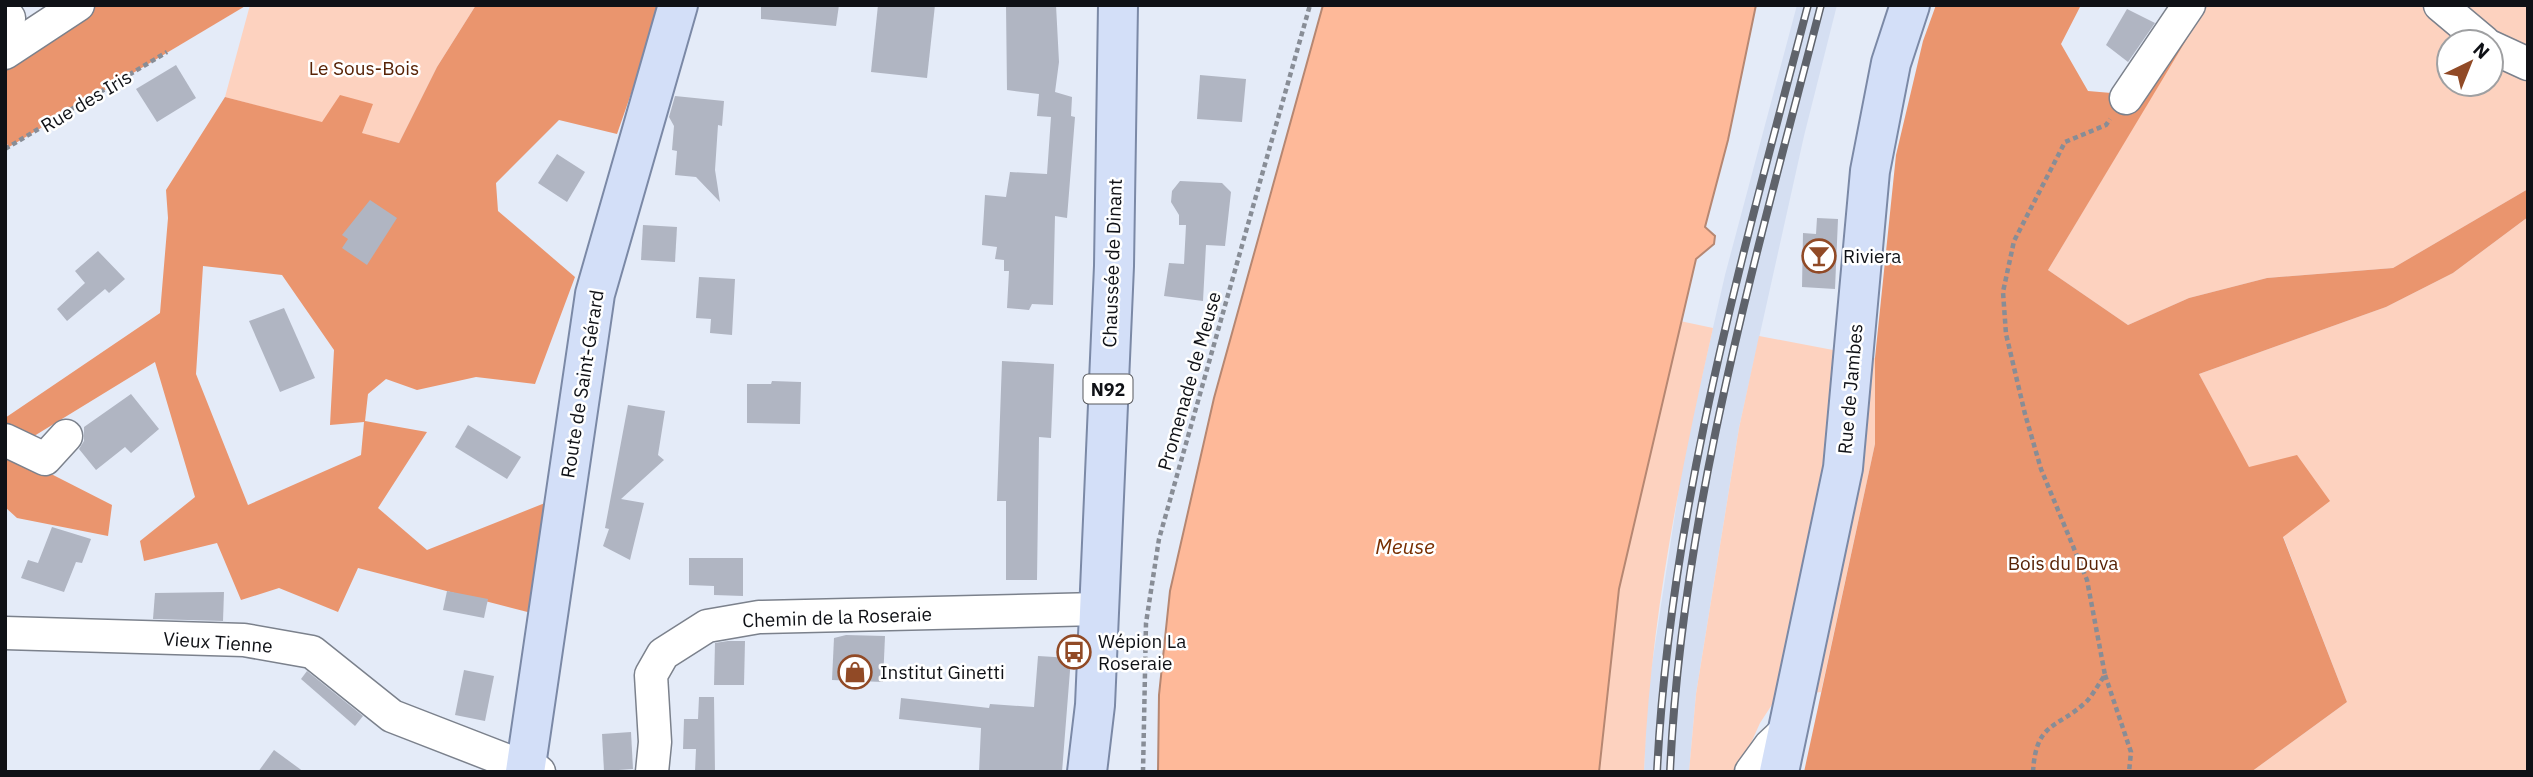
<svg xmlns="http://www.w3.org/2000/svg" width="2533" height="777" font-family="'IBM Plex Sans',sans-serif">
<rect width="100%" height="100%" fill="#e4ebf8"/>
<polygon fill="#d5dff2" points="1797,5 1837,5 1804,136 1739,428 1696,694 1689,772 1644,772 1647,697 1684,455 1725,275"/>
<g fill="#fdd2bf">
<polygon points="250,5 476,5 437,67 399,143 225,97"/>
<polygon points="2192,5 2420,5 2462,42 2449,42 2449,84 2491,84 2491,61 2528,77 2528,189 2393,268 2267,278 2189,298 2128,325 2048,270 2196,22"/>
<polygon points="2458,5 2528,5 2528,52 2503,39"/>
<polygon points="2528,217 2528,772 2251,772 2347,702 2283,536 2199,374 2386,307 2453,273"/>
<path d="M1680,321l33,7c-33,146 -63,294 -69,444h-45l20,-183z"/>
<polygon points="1759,336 1875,358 1875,444 1821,692 1777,697 1760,723 1738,772 1689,772 1696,694 1739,428"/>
</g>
<g fill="#ea956e" fill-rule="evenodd">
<polygon points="56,5 247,5 9,147 5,141 5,39"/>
<path d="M476,5h186l-45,129 -58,-14 -63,63 2,28 77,66 -40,107 -59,-7 -59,13 -31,-11 -18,15 -3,27 62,11 -49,76 49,42 138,-55 -18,122 -189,-49 -20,44 -59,-24 -38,12 -24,-57 -73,18 -4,-20 55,-44 -40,-135 -147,90 104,53 -4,31 -91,-18 -12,-11v-89l155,-105 8,-95 -2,-28 59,-93 97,25 18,-27 33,9 -11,29 37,10 38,-76zM203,266l79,9 52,75 -4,75 34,-3 -3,33 -113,50 -52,-131z"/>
<polygon points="1936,5 2081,5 2061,44 2088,91 2123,94 2187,14 2197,22 2048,270 2128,325 2189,298 2267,278 2393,268 2528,189 2528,217 2453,273 2386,307 2199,374 2249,467 2297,455 2330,501 2283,537 2347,702 2251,772 1804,772 1875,444 1875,358 1896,155 1923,41"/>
</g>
<polygon fill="#feb999" stroke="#b68772" stroke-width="2" points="1323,5 1756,5 1728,140 1705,227 1715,236 1714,244 1696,259 1619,589 1599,772 1158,772 1159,695 1170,591 1214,398"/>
<g fill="#b0b5c2">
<polygon points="761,5 839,5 836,26 761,19"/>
<polygon points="878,5 935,5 927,78 871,72"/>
<polygon points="1006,5 1056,5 1059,62 1055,92 1072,97 1071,116 1075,117 1067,218 1055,216 1053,305 1032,304 1029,310 1007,308 1009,271 1004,271 1004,260 995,259 997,247 982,245 985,195 1006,197 1010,172 1047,174 1051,117 1037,116 1039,94 1007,90"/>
<polygon points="2127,9 2155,23 2128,62 2106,45"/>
<polygon points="176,65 196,98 157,122 136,89"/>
<polygon points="1200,75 1246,79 1242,122 1197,119"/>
<polygon points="675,96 724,101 722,126 718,125 715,170 720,202 696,177 675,175 677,151 672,150 674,126 669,117"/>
<polygon points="557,154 585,172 567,202 538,183"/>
<polygon points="1180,181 1222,183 1231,192 1225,246 1206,245 1203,301 1164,296 1169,263 1184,264 1186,225 1179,225 1179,215 1171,202 1172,191"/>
<polygon points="370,200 397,218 367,265 342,248 348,239 342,235"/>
<polygon points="1817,218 1838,219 1835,289 1802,287 1803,233 1816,234"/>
<polygon points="643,225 677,227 675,262 641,260"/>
<polygon points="98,251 125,279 109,293 105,289 67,321 57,309 85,283 75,271"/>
<polygon points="699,277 735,279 732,335 710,333 711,319 696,318"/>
<polygon points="284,308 315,378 280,392 249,321"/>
<polygon points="1002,361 1054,364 1051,438 1039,437 1037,580 1006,580 1006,501 997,501"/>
<polygon points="772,381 801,382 800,424 747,423 747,384 771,384"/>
<polygon points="131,394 159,429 131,453 125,447 96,470 79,449 84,441 84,427"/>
<polygon points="628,405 665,411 658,455 664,460 621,499 644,503 630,560 603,546 609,529 605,528"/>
<polygon points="468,425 521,457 507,479 455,447"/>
<polygon points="52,527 91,539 82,563 76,562 64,592 21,578 28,560 38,563"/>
<polygon points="689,558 743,558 743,596 714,595 714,586 689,585"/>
<polygon points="447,591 488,599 484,618 443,610"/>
<polygon points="224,592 223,621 153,619 155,593"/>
<polygon points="846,635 885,636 883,682 832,680 834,638"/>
<polygon points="728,641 745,641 744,685 714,685 715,643"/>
<polygon points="1038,656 1071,658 1062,772 979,772 981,728 899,719 901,698 989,708 990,704 1034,707"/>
<polygon points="464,670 494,676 485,721 455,715"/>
<polygon points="307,671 363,716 355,726 301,679"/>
<polygon points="699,697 714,697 715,772 695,772 696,749 683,749 684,719 698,719"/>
<polygon points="631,732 633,769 604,771 602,734"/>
<polygon points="274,750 304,772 258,772"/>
</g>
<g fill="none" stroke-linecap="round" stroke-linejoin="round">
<defs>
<g id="minor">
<polyline points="2440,5 2484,42"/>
<polyline points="5,20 9,18"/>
<polyline points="2491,47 2528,64"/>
<polyline points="5,53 78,5"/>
<polyline points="2126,98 2189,5"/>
<polyline points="5,440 45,459 66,436"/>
<polyline points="5,633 244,640 312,652 392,716 508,761 525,761 539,772"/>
<polyline points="652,772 655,742 651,675 663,654 707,626 759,617 1098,609"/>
<polyline points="1751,772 1770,746 1788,729"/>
</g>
<g id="major">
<polyline points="525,772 595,294 678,5"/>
<polyline points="1087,772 1095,705 1114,266 1118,5"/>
<polyline points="1779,772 1843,468 1870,171 1891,63 1910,5"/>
</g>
</defs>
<use href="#minor" stroke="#7b818c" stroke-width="35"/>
<use href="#major" stroke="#7b89a6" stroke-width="42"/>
<g stroke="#888d96" stroke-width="4.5" stroke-dasharray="5 3.5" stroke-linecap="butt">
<polyline points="5,149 167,52"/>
<polyline points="2105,675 2131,752 2129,772"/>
<polyline points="1143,772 1146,623 1159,539 1310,5"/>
<path d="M2033,772c3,-51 24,-43 53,-70 7,-7 13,-19 19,-27l-18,-95 -46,-111 -16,-55 -19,-80 -3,-42 11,-51 51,-99 41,-17 4,-6"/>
</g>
<use href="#minor" stroke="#fff" stroke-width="32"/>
<use href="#major" stroke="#d3dff8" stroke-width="38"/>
<defs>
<g id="rail">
<path d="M1657,772c13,-262 85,-515 151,-767"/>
<path d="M1670,772c12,-262 86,-515 151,-767"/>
</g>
</defs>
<use href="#rail" stroke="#5f636b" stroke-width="8"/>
<use href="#rail" stroke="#fff" stroke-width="5" stroke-dasharray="16" stroke-linecap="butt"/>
</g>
<defs>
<symbol id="bar-ring" viewBox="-11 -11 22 22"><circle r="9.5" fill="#fff" stroke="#914a26" stroke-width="1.5"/><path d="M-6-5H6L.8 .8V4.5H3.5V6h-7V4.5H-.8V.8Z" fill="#914a26"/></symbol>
<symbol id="bus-ring" viewBox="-11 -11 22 22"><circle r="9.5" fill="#fff" stroke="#914a26" stroke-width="1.5"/><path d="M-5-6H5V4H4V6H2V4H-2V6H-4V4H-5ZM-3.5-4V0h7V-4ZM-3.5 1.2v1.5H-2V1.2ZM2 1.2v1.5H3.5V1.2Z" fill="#914a26"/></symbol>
<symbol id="shop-ring" viewBox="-11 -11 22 22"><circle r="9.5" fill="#fff" stroke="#914a26" stroke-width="1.5"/><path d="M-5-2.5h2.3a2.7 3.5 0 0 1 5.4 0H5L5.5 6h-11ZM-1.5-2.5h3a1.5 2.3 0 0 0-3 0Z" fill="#914a26"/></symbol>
</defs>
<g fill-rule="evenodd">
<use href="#bar-ring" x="1800" y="237" width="38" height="38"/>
<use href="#bus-ring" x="1055" y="633" width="38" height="38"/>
<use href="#shop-ring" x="836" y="653" width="38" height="38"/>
</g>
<g text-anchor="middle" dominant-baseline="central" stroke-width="5" stroke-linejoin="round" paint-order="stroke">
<rect fill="#fff" stroke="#57585c" stroke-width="2" x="1083.5" y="374.5" width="49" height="29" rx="5"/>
<g font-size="18" font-weight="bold" fill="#0f1116">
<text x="1108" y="389">N92</text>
</g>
<g font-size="19" fill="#582306" stroke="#fff">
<text x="364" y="68">Le Sous-Bois</text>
<text x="2063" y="563">Bois du Duva</text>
</g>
<g font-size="19" fill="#0f1116" stroke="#fff">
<text transform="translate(86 101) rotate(-31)">Rue des Iris</text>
<text transform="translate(1112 263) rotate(-88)">Chaussée de Dinant</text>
<text transform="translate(1189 381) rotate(-74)">Promenade de Meuse</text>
<text transform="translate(582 384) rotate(-81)">Route de Saint-Gérard</text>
<text transform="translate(1850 389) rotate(-85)">Rue de Jambes</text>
<text transform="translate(837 617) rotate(-2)">Chemin de la Roseraie</text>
<text transform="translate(218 642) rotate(4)">Vieux Tienne</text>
</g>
<g font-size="19" fill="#0f1116" stroke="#fff" text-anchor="start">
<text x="1843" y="256">Riviera</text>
<text x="1098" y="641">Wépion La<tspan x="1098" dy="22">Roseraie</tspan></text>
<text x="880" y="672">Institut Ginetti</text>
</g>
<g font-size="21" font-style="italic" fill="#782e00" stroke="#fff">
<text x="1405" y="546">Meuse</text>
</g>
</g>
<rect width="2533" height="777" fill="none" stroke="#0f1116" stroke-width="14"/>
<g transform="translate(2470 63) rotate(43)"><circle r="33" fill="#ffffff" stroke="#9fa0a2" stroke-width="2"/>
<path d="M0-5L12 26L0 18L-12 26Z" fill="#914a26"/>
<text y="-10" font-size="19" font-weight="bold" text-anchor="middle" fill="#0f1116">N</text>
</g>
</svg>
